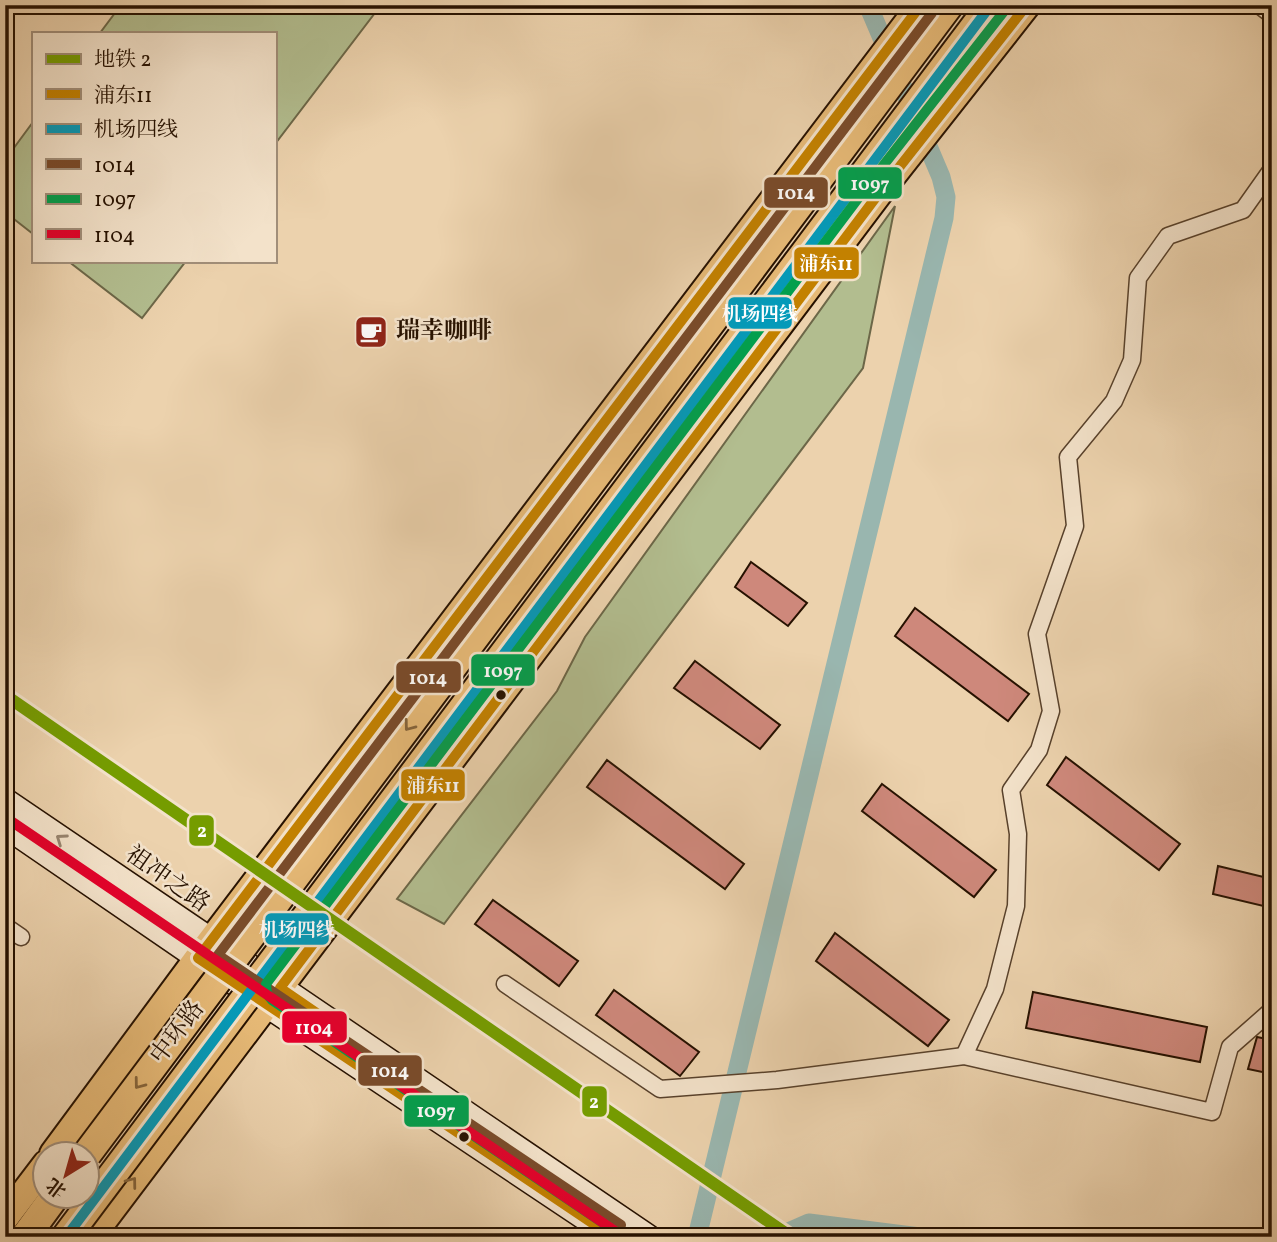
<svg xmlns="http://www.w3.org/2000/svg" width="1277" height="1242" font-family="Vollkorn,'Noto Serif SC',serif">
<rect width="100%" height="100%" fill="#ecd2ad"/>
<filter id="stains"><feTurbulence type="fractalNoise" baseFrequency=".00286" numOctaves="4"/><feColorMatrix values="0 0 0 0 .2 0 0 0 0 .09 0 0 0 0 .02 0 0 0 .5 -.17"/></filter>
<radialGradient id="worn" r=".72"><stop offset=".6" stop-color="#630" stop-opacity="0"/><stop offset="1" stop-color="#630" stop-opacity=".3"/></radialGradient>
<g fill="#b2bd8f" stroke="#6c6748" stroke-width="2">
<polygon points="121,5 381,5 275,144 275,33 100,33"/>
<polygon points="33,122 33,234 5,212 5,160"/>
<polygon points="895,206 863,368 444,924 397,899 557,691 585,637"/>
<polygon points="68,261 186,261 142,318"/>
</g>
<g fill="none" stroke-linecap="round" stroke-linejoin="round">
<g stroke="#99b6af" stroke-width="19">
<polyline points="697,1237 944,218 946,197 941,177 868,5"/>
<polyline points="777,1237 809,1223 920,1237"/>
</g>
</g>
<g fill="#ce887b" stroke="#261100" stroke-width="2">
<polygon points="751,562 807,603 788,626 735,587"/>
<polygon points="915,608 1029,694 1008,721 895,636"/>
<polygon points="695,661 780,725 760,749 674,688"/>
<polygon points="1066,757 1180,844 1159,870 1047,785"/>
<polygon points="607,760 744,864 725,889 587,787"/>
<polygon points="882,784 996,870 974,897 862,811"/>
<polygon points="1218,866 1272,879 1272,908 1213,894"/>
<polygon points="493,900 578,961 559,986 475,924"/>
<polygon points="835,933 949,1020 928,1046 816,961"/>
<polygon points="614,990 699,1052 680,1076 596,1015"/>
<polygon points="1033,992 1207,1027 1200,1062 1026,1028"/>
<polygon points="1257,1037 1272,1040 1272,1074 1248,1069"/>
</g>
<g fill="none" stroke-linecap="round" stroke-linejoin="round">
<defs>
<g id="minor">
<polyline points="5,926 21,937"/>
<polyline points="505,984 660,1089 777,1080 964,1056 1212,1112 1230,1047 1272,1010"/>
<polyline points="964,1056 995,989 1016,906 1018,834 1011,790 1039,750 1051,711 1037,634 1075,526 1068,457 1114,401 1132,360 1138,278 1168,236 1243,210 1272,169"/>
</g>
<polyline id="tertiary" points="1263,5 1272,12"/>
<g id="secondary">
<polyline points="5,800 649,1237"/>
<polyline points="5,826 266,1005 613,1237"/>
</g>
<g id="primary">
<polyline points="53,1154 198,958 921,5"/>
<polyline points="5,1218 46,1164"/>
<polyline points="91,1237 886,184 1027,5"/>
</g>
<polyline id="trunk" points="25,1237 55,1196"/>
</defs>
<use href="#minor" stroke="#58412b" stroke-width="19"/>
<use href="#tertiary" stroke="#58412b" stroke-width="24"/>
<use href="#secondary" stroke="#261100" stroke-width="26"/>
<use href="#primary" stroke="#261100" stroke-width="30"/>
<use href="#trunk" stroke="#261100" stroke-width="32"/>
<use href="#minor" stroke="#f3e2ca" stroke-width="16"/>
<use href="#tertiary" stroke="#f3e2ca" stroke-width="21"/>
<use href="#secondary" stroke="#f3e2ca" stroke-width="23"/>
<use href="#primary" stroke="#e6b976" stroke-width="26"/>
<use href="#trunk" stroke="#e6b976" stroke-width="28"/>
<defs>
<g id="trunk-bridge">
<polyline points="87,1154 949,5"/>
<polyline points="66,1237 991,5"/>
</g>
</defs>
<use href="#trunk-bridge" stroke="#261100" stroke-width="32" stroke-linecap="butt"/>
<use href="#trunk-bridge" stroke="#e6b976" stroke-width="28"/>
<defs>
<g id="bus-1">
<polyline points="340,1029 280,988 886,184 1027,5"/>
<polyline points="613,1237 198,958 921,5"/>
</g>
<polyline id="bus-2" points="66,1237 991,5"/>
<polyline id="bus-3" points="621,1225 218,955 932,13"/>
<polyline id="bus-4" points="624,1237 272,1000 267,994 266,984 875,176 1009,5"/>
<polyline id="bus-5" points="5,817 624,1237"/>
</defs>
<use href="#bus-1" stroke="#f3e2ca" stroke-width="16"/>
<use href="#bus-2" stroke="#f3e2ca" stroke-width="16"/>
<use href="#bus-3" stroke="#f3e2ca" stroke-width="16"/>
<use href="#bus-4" stroke="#f3e2ca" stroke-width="16"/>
<use href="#bus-5" stroke="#f3e2ca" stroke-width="16"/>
<use href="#bus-1" stroke="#c38100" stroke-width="10"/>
<use href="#bus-2" stroke="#049ab9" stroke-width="10"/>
<use href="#bus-3" stroke="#7a4b2a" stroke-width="10"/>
<use href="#bus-4" stroke="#029f4d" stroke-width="10"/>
<use href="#bus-5" stroke="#e4002b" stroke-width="10"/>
<defs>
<polyline id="metro-1" points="5,695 791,1237"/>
</defs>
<use href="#metro-1" stroke="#f3e2ca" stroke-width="18"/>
<use href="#metro-1" stroke="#759c00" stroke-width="12"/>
</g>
<defs><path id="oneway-chevron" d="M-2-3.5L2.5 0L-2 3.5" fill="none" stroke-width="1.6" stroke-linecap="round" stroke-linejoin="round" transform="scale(1.75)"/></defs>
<g stroke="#86653b">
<use href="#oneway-chevron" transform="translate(409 726) rotate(127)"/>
<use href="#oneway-chevron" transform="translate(139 1084) rotate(127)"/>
<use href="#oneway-chevron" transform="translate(132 1182) rotate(-53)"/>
</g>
<use stroke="#97846f" href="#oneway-chevron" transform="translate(61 839) rotate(-145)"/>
<defs>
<symbol id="cafe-square" viewBox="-11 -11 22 22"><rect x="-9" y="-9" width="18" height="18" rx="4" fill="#8f2418" stroke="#f3e2ca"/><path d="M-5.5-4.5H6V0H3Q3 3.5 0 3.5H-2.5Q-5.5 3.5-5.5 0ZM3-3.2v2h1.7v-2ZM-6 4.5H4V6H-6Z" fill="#fff"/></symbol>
</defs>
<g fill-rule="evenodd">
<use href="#cafe-square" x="352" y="313" width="38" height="38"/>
</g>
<g fill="#261100" stroke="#f3e2ca" stroke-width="2.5">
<circle cx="501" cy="695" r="6"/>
<circle cx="464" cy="1137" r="6"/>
</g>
<g text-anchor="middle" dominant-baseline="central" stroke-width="5" stroke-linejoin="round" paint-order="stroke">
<g font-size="24" font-weight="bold" fill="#261100" stroke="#f3e2ca" text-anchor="start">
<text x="396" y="332">瑞幸咖啡</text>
</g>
<g font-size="24" fill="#261100" stroke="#f3e2ca">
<text transform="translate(167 880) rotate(35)">祖冲之路</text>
<text transform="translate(178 1033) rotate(-53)">中环路</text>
</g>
</g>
<g stroke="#f3e2ca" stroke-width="2.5">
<rect x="837" y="166" width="66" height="34" rx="7" fill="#029f4d"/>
<rect x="763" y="176" width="66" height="33" rx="7" fill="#7a4b2a"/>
<rect x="793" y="246" width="67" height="34" rx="7" fill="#c38100"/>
<rect x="727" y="296" width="66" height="34" rx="7" fill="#049ab9"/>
<rect x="470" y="653" width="66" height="34" rx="7" fill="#029f4d"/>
<rect x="395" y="660" width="67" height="34" rx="7" fill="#7a4b2a"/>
<rect x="400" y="768" width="66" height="34" rx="7" fill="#c38100"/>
<rect x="188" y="814" width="27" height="33" rx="7" fill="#759c00"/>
<rect x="264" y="912" width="66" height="34" rx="7" fill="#049ab9"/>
<rect x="281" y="1010" width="67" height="34" rx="7" fill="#e4002b"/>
<rect x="357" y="1054" width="66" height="33" rx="7" fill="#7a4b2a"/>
<rect x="581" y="1085" width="27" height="33" rx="7" fill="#759c00"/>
<rect x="403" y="1094" width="67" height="34" rx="7" fill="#029f4d"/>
</g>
<g font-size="19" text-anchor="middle" font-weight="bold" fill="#fff">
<text x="870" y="190">1097</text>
<text x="796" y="199">1014</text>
<text x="826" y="270">浦东11</text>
<text x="760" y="320">机场四线</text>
<text x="503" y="677">1097</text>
<text x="428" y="684">1014</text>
<text x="433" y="792">浦东11</text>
<text x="202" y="837">2</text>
<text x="297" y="936">机场四线</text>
<text x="314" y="1034">1104</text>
<text x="390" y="1077">1014</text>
<text x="594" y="1108">2</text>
<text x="436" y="1117">1097</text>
</g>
<rect width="1277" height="1242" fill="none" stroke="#ecd2ad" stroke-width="28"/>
<rect x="7" y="7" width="1263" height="1228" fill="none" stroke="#261100" stroke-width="3.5"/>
<rect x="14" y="14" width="1249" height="1214" fill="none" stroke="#261100" stroke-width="2"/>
<rect x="32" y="32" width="245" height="231" fill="#f3e2ca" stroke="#a18e79" stroke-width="2"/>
<rect x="46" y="54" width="35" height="10" fill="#759c00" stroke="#a18e79" stroke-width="2"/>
<text x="94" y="66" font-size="21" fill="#261100">地铁 2</text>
<rect x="46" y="89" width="35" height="10" fill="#c38100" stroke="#a18e79" stroke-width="2"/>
<text x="94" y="102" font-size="21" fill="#261100">浦东11</text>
<rect x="46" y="124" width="35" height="10" fill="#049ab9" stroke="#a18e79" stroke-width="2"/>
<text x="94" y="136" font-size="21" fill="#261100">机场四线</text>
<rect x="46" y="159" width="35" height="10" fill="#7a4b2a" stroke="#a18e79" stroke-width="2"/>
<text x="94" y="172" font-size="21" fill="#261100">1014</text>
<rect x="46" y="194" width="35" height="10" fill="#029f4d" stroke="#a18e79" stroke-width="2"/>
<text x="94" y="206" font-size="21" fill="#261100">1097</text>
<rect x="46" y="229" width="35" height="10" fill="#e4002b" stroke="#a18e79" stroke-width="2"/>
<text x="94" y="242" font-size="21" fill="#261100">1104</text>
<g transform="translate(66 1175) rotate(217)"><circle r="33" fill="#f3e2ca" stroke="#a18e79" stroke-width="2"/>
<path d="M0-5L12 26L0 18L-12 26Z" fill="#8f2418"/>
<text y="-10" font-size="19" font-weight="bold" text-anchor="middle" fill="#261100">北</text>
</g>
<rect width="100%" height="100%" filter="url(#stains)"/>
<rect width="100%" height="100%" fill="url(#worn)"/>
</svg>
